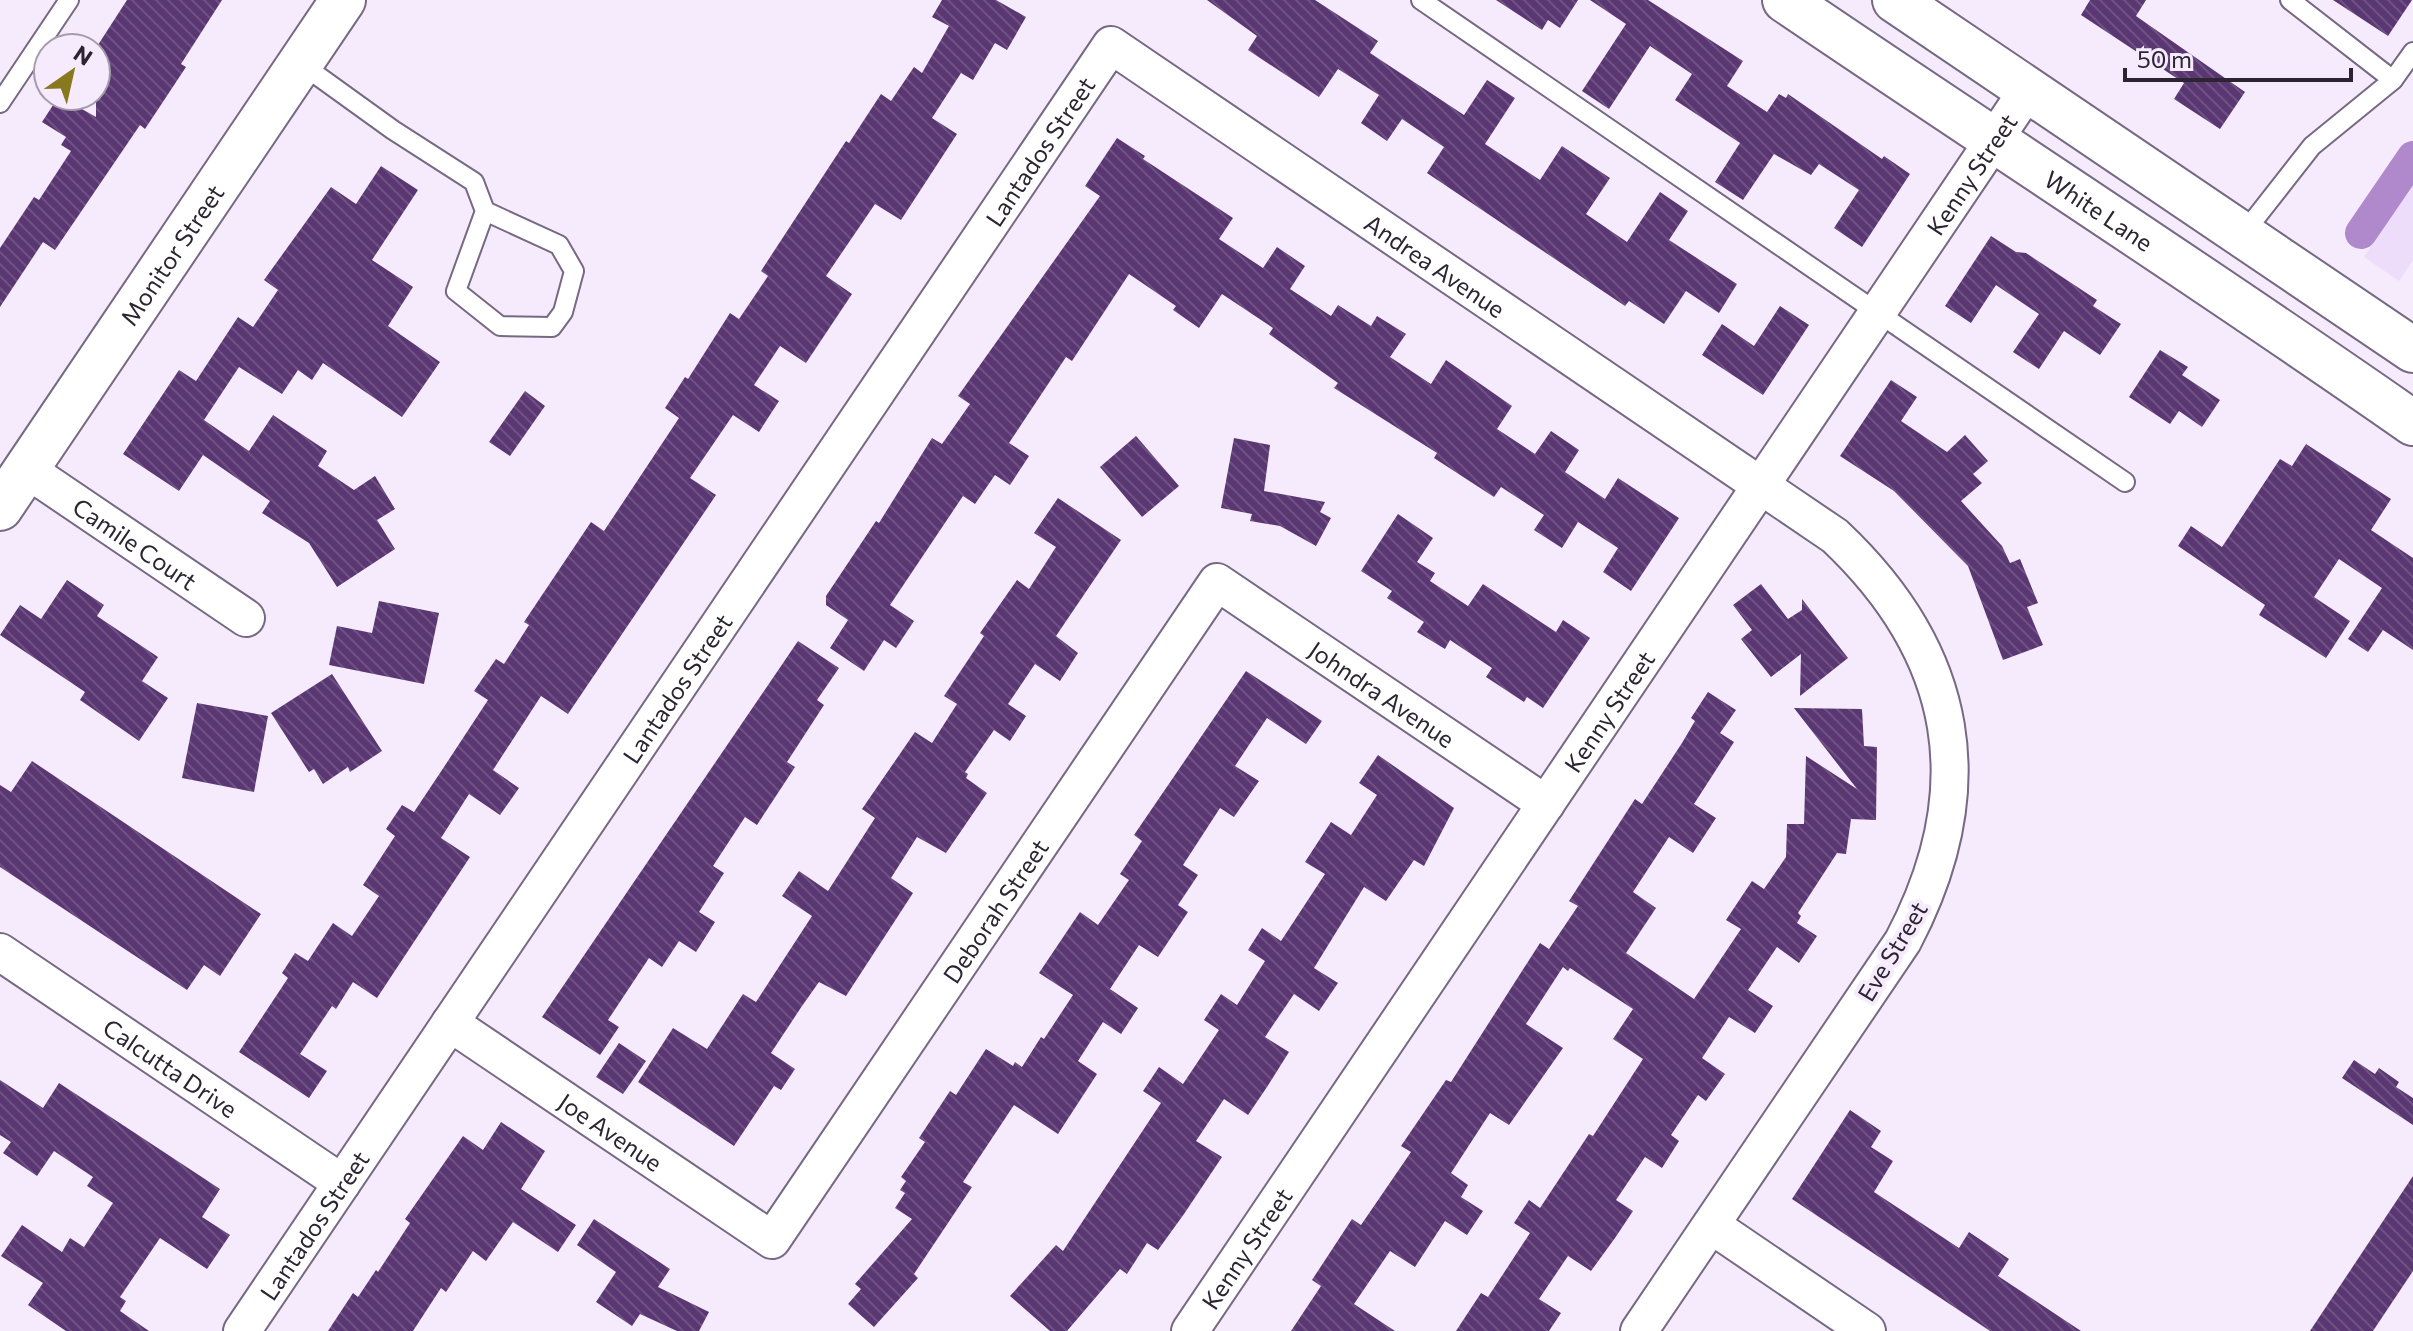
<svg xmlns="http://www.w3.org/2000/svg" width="2413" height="1331" font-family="Commissioner,sans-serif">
<defs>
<pattern id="building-back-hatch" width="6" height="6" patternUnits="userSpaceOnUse" patternTransform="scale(2)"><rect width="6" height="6" fill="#5a3772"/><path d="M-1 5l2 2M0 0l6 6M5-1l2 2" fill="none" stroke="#6e5282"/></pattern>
</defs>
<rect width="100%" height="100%" fill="#f5ebfd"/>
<polygon fill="#edddfa" points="2413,185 2413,260 2399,281 2364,257"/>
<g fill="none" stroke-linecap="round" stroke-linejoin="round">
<polyline stroke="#af89cb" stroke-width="32" points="2361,233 2413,157"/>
</g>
<g fill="url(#building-back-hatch)">
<polygon points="127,0 222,0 181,64 186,67 145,129 140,125 55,250 43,242 0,307 0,248 34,197 39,200 71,151 61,145 66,137 42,122 59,96 96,117 96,48"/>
<polygon points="942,0 996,0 1026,17 1007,50 995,43 973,80 961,73 932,118 957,134 901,220 875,204 826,276 852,294 806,363 780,346 754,385 779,401 759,432 733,415 690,478 716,495 568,714 541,696 493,770 519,788 500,815 469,794 441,838 470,857 377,998 353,982 336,1009 332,1006 300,1054 327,1071 309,1098 239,1052 288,978 282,973 295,953 308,961 333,923 352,936 379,896 363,885 395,836 386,829 402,805 414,812 442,770 488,700 474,691 496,659 504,664 529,625 524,622 591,522 604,531 679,418 665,408 685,377 688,379 730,313 739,319 768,276 761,271 846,141 849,143 881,94 891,101 914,67 922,73 949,26 932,17"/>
<polygon points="1207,0 1315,0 1378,41 1370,53 1464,115 1487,80 1515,98 1485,144 1540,180 1562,146 1610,178 1586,214 1627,242 1660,192 1688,211 1669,240 1737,284 1719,313 1686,291 1664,324 1629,301 1625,306 1427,173 1444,147 1402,119 1387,141 1361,123 1379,95 1338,69 1319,97 1248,50 1257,36"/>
<polygon points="1496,0 1578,0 1560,28 1548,20 1542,30"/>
<polygon points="1590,0 1648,0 1743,61 1727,86 1767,112 1779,94 1786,98 1788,94 1882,159 1884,156 1910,174 1862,247 1834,228 1859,190 1819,164 1811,175 1774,154 1743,200 1715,182 1740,143 1675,100 1692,74 1650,46 1609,109 1582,91 1626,24"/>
<polygon points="2090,0 2146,0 2136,16 2245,92 2220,129 2174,99 2184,83 2081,15"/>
<polygon points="2333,0 2412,0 2388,36"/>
<polygon points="1117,138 1145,156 1143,159 1233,218 1219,239 1263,268 1277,247 1305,266 1290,289 1331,316 1338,305 1371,326 1377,316 1406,334 1390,357 1431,384 1446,360 1512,406 1497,429 1535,454 1551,431 1579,450 1565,472 1605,499 1618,478 1679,518 1631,591 1603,572 1618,548 1578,522 1562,548 1534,530 1544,515 1501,487 1494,497 1434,458 1437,453 1334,388 1338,383 1269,334 1273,328 1222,294 1199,328 1173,310 1176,306 1129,274 1072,361 1066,357 1009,443 1029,456 1010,485 995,475 975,504 963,496 890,605 914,621 896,648 884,640 864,671 830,648 848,620 826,605 826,596 876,521 879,523 932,438 942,444 970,404 958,396 1100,196 1085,186"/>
<polygon points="381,166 418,190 372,260 413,287 388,326 440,362 402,417 323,363 312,380 298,370 282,394 239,367 204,420 249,451 273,415 327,451 318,466 354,490 375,476 395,509 377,520 395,549 337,587 309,543 262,513 270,501 203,455 179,491 123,454 179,370 196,381 238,317 253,327 278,290 264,280 331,187 356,204"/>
<polygon points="1991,236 2016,252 2026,253 2097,300 2093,306 2121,324 2100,355 2064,331 2039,369 2013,352 2039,314 1996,285 1971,323 1945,306"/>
<polygon points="1780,306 1809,325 1763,395 1702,355 1722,324 1754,346"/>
<polygon points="2160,350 2188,367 2182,375 2220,400 2202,427 2179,411 2170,424 2129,397"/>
<polygon points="1891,380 1917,397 1901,421 1947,452 1965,435 1988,461 1973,474 1982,483 1961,501 2002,546 2010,563 2020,559 2038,603 2027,607 2043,645 2003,660 1968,566 1894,491 1840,456"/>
<polygon points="525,391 545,406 510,456 489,442"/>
<polygon points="1136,436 1179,486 1142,517 1100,467"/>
<polygon points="1234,438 1270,445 1264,491 1325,502 1320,512 1331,518 1316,546 1280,526 1250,521 1252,514 1221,508"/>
<polygon points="2306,444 2391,499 2371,530 2413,558 2413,650 2383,630 2368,652 2348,639 2382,588 2339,559 2314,597 2350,621 2326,658 2259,615 2265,605 2178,546 2191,526 2222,547 2280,459 2292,466"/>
<polygon points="1058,498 1121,540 1056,636 1078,653 1060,681 1035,664 1008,704 1026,716 1010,741 994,730 965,772 968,774 966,778 987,793 946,853 917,837 891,878 913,893 846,996 819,982 802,1006 771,1053 795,1069 781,1090 774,1086 734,1146 638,1082 673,1028 707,1049 743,994 756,1002 812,916 782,896 799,871 828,891 875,818 862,809 915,732 932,743 957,704 944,696 984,636 980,633 1017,580 1029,589 1056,547 1034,533"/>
<polygon points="1398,514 1433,538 1417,562 1435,573 1430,581 1468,606 1483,584 1556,632 1563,620 1590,638 1543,708 1527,697 1524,702 1486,677 1492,668 1450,640 1445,649 1417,632 1424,622 1387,598 1392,591 1361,571"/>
<polygon points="67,580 104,605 97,616 158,657 142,681 168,698 139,741 80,700 85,692 0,635 20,605 41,619"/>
<polygon points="1761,584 1788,619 1802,610 1802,599 1848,658 1800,696 1801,654 1771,677 1741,639 1752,630 1733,605"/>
<polygon points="379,601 439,613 424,684 329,665 337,626 372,633"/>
<polygon points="798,641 839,668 817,700 824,705 787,762 795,767 757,825 745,817 713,866 724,873 699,912 715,922 696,952 679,941 662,967 649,958 608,1020 619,1027 600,1055 542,1017"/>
<polygon points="1246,671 1322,721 1306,744 1267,718 1235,766 1259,781 1234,817 1220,808 1183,865 1198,875 1178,905 1188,912 1158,957 1139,945 1110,989 1138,1008 1121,1034 1103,1022 1078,1061 1097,1074 1058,1134 1014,1105 963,1182 972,1187 914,1274 918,1278 874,1327 848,1304 861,1289 855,1284 912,1219 895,1208 905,1193 900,1190 906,1181 901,1177 925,1142 919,1138 950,1091 956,1095 986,1049 1013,1066 1015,1062 1022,1067 1041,1037 1044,1039 1073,995 1039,973 1080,912 1098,925 1129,880 1120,874 1142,841 1134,835"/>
<polygon points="332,674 382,751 350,772 348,767 323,784 314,769 309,772 271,713"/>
<polygon points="1708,692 1736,710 1720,733 1734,742 1694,804 1716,818 1693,853 1669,837 1633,892 1656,908 1626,953 1694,999 1741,929 1726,920 1752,881 1764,889 1786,857 1787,824 1804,824 1806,756 1857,789 1794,708 1862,709 1864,746 1877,747 1876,820 1851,819 1846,854 1837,853 1798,913 1801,916 1797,923 1817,936 1799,963 1777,947 1748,990 1773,1006 1755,1033 1729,1017 1702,1058 1725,1074 1706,1101 1698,1095 1671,1135 1679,1141 1662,1168 1645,1157 1616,1200 1633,1211 1615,1238 1591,1271 1568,1256 1539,1299 1561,1313 1549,1331 1456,1331 1481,1293 1488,1297 1530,1233 1514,1223 1529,1200 1540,1208 1589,1134 1593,1136 1643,1059 1613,1039 1633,1009 1570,968 1568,971 1563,967 1526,1024 1563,1048 1509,1125 1490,1113 1451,1173 1468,1185 1461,1197 1483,1211 1467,1235 1445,1221 1415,1267 1390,1251 1354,1304 1395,1331 1291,1331 1321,1286 1312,1280 1352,1219 1361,1225 1411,1152 1401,1146 1446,1080 1451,1082 1540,943 1549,949 1578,906 1569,901 1635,799 1642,804 1682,743 1695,721 1691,718"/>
<polygon points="197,703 268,716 254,792 182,778"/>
<polygon points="1378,755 1454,808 1424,866 1414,860 1386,901 1364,887 1314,968 1338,983 1319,1011 1294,994 1265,1037 1289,1052 1267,1087 1248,1115 1224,1099 1196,1141 1222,1157 1184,1214 1158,1250 1147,1243 1127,1274 1120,1269 1067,1331 1050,1331 1010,1296 1056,1245 1063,1251 1161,1103 1143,1091 1159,1067 1183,1084 1219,1030 1204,1020 1221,994 1237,1005 1265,961 1248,950 1262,928 1281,941 1325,874 1305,862 1331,822 1351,835 1377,795 1359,783"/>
<polygon points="32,761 261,914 220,976 204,965 187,990 0,867 0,785 11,792"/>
<polygon points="619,1043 646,1061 623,1094 596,1077"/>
<polygon points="2354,1060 2375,1074 2379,1068 2399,1082 2396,1087 2413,1098 2413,1125 2342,1078"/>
<polygon points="0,1080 43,1108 59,1083 220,1189 202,1217 230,1235 207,1269 160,1238 120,1297 126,1301 120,1311 149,1331 66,1331 28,1305 43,1283 1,1256 22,1225 62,1252 70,1238 84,1247 113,1203 87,1186 93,1177 54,1151 37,1176 3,1153 11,1142 0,1135"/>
<polygon points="1850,1110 1881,1131 1871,1147 1893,1161 1874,1192 1959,1248 1969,1232 2009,1259 1998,1276 2081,1331 1990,1331 1792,1199"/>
<polygon points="501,1122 545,1151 521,1189 576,1225 558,1252 513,1222 486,1261 473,1251 446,1292 441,1288 413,1331 328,1331 353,1293 358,1297 376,1270 378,1272 410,1223 405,1219 463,1136 483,1150"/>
<polygon points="2413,1176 2413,1271 2373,1331 2310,1331"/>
<polygon points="594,1219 670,1269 658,1287 709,1312 699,1331 677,1331 640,1314 632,1326 596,1302 616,1272 577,1245"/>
</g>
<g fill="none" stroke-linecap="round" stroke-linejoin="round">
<defs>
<g id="lane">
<polyline points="1421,0 2125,482"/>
<polyline points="2290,0 2393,80 2413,52"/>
<polyline points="300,63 393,130 474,182 485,211 456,291 500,326 552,327 563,312 574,271 559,245 485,211"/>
<polyline points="0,103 69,0"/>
<polyline points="2243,234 2312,146 2393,80"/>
</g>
<g id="street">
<path id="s1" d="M26,469l220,149"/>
<path id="s2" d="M0,952l342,231"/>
<path id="s3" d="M450,1023l322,217 445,-658 329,222"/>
<polyline points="1711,1225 1867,1331"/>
<path id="s4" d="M242,1331l869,-1286 724,491c125,118 148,253 68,405l-264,390"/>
<path id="s5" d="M1190,1331l837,-1240"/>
</g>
<g id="secondary">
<path id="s6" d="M1785,0c209,142 421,278 628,423"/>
<polyline points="1895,0 2413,350"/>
<path id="s7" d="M0,508l343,-508"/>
</g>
</defs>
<use href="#lane" stroke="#776883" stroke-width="22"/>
<use href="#street" stroke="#776883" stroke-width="40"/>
<use href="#secondary" stroke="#776883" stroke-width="48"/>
<use href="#lane" stroke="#fff" stroke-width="18"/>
<use href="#street" stroke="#fff" stroke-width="36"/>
<use href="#secondary" stroke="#fff" stroke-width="44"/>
</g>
<g text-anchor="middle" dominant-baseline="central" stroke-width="8" stroke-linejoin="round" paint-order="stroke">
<g font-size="24" fill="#2c2531" stroke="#f5ebfd">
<text stroke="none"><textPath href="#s4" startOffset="1424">Lantados Street</textPath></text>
<text stroke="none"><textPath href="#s5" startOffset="1396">Kenny Street</textPath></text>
<text stroke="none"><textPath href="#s6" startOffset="378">White Lane</textPath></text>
<text stroke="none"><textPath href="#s7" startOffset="306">Monitor Street</textPath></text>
<text stroke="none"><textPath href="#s4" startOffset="1944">Andrea Avenue</textPath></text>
<text stroke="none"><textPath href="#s1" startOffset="132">Camile Court</textPath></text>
<text stroke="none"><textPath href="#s4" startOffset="776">Lantados Street</textPath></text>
<text stroke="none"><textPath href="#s3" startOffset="1382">Johndra Avenue</textPath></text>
<text stroke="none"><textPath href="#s5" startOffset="748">Kenny Street</textPath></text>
<text stroke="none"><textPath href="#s3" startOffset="786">Deborah Street</textPath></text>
<text transform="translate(1892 951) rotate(-59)">Eve Street</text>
<text stroke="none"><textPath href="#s2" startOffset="206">Calcutta Drive</textPath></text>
<text stroke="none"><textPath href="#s3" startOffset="194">Joe Avenue</textPath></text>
<text stroke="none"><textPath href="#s4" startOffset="128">Lantados Street</textPath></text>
<text stroke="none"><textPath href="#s5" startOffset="100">Kenny Street</textPath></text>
</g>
</g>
<g transform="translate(72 72) rotate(34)"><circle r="38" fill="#f5ebfd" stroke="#a59cab" stroke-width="2"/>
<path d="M0-6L14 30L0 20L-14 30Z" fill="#88791e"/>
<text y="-12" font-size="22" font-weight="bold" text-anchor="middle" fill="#2c2531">N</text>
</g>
<path d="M2125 68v12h226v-12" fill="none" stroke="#2c2531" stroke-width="4"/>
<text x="2137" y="68" font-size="24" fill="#2c2531" stroke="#f5ebfd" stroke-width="6" paint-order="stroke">50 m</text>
</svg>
